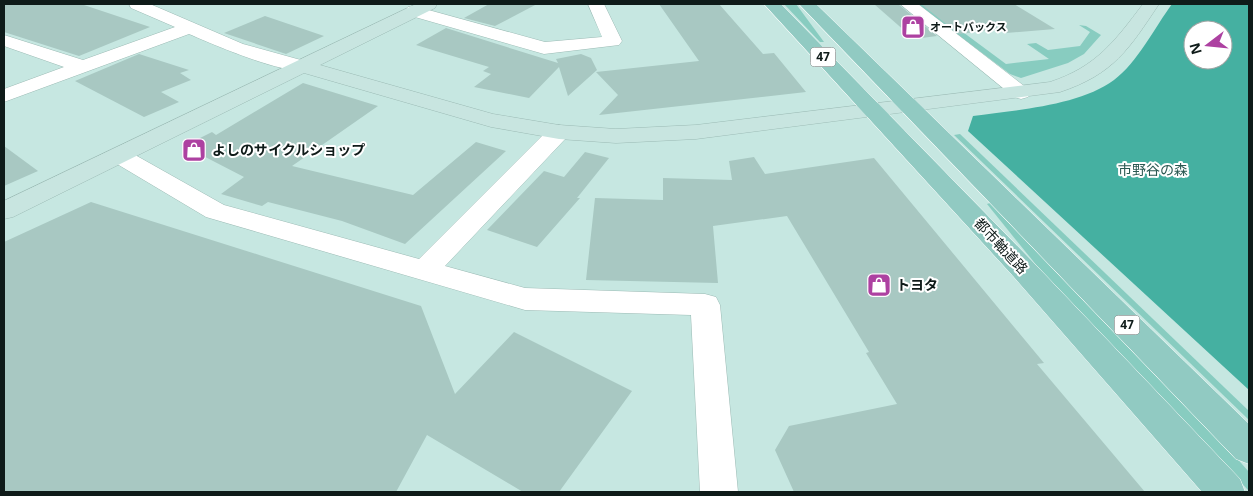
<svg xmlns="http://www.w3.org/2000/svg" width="1253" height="496" viewBox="0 0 1253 496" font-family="'Open Sans','Noto Sans JP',sans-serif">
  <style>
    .green { fill: #88ccc0 }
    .forest { fill: #45b0a1; fill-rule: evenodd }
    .building { fill: #a8c8c2 }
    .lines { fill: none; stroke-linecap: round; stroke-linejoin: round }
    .street-casing { stroke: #9cbbb5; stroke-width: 1 }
    .secondary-casing { stroke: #9cbbb5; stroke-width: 1 }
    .primary-casing { stroke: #fff; stroke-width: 1 }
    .street { fill: #fff; fill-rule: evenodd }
    .secondary { fill: #c8e5e0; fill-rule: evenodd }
    .primary { fill: #91cac2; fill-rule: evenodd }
    .labels { text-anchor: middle; stroke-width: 4; stroke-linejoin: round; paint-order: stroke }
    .far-poi-label { font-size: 11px; font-weight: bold; fill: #0f1b19; stroke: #fff; text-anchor: start }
    .shield { fill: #fff; stroke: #575f5e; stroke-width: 1 }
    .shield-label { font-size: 12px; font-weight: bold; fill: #0f1b19 }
    .poi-label { font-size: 14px; font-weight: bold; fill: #0f1b19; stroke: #fff; text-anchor: start }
    .park-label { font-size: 14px; fill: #2b5952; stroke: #fff }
    .street-label { font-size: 14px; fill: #0f1b19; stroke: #fff }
  </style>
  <rect width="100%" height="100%" fill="#c6e7e1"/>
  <g class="green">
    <path d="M 784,4 L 796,4 L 824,42 L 820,42 Z"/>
    <path d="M 917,4 L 925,4 L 1006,64 L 1049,59 L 1027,44 L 1036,43 L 1048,50 L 1080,46 L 1090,32 L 1079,25 L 1086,26 L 1101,35 L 1084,54 L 1068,63 L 1021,78 L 1010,74 Z"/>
    <path d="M 960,134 L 1249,411 L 1249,420 L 954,135 Z"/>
    <path d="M 990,203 L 1211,429 L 1249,472 L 1249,491 L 1050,282 L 987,204 Z"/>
  </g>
  <path class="forest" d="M 1172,4 L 1249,4 L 1249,390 L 968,131 L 973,116 C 1015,110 1079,106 1114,80 C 1137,63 1155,27 1172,4 ZM 1193,30 L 1223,30 L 1223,60 L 1193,60 Z"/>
  <g class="building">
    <path d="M 4,4 L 81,4 L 150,27 L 79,56 L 4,32 Z"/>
    <path d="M 489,4 L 537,4 L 495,26 L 464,18 Z"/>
    <path d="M 659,4 L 719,4 L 763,54 L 774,53 L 806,92 L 599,115 L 618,95 L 596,72 L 699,61 Z"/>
    <path d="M 874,4 L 898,4 L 937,36 L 914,39 Z"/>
    <path d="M 921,4 L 1014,4 L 1055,29 L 1006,33 L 1001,29 L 959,34 Z"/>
    <path d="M 265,16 L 324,36 L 286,54 L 224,33 Z"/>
    <path d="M 446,28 L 558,63 L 556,59 L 581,54 L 591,58 L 597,70 L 568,96 L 559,67 L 529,98 L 474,87 L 491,74 L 483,71 L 489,67 L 416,45 Z"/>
    <path d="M 139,54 L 189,70 L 180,73 L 191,80 L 161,92 L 179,102 L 144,117 L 75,81 Z"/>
    <path d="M 303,83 L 378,106 L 292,166 L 413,195 L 476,142 L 506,151 L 405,244 L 342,221 L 268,202 L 262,206 L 221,194 L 244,177 L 184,146 L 212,132 L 216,135 Z"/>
    <path d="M 4,146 L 38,171 L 4,186 Z"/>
    <path d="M 585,152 L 609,158 L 577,198 L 580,198 L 537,247 L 487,230 L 544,171 L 564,177 Z"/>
    <path d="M 754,157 L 765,174 L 874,158 L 1044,363 L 1037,364 L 1145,492 L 794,492 L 775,450 L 789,426 L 897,404 L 866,353 L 869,352 L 787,216 L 713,226 L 718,283 L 586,280 L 595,198 L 663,200 L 663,178 L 732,180 L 729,161 Z"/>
    <path d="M 91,202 L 421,306 L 455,394 L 514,332 L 632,391 L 559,492 L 523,492 L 427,435 L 396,492 L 4,492 L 4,242 Z"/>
  </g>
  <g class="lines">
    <g class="street-casing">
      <g id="street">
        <path d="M 129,4 L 150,4 L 243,44 L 308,62 L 311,66 L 308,70 C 286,76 212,44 189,34 L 4,102 L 4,89 L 64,67 L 4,46 L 4,35 L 83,60 L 175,27 L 131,8 Z"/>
        <path d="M 588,4 L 604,4 L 622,41 L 619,45 L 544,54 L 408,15 L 405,11 L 408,7 L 414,6 L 545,42 L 602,37 Z"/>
        <path d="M 900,4 L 918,4 L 1028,89 L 1031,93 L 1028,97 L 1021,99 L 1014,97 Z"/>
        <path d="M 559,125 L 567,127 L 570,132 L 567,137 L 445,266 L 525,288 L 705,294 L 716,297 L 720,305 L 738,492 L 700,492 L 691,315 L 525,310 L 206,217 L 112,161 L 108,156 L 112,151 L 120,149 L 128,151 L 224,205 L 419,259 L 551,127 Z"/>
      </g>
    </g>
    <g class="secondary-casing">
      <path id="secondary" d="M 416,4 L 437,4 L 435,8 L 320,65 L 493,114 L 559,125 L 616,129 L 696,125 L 1050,82 C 1096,67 1115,41 1143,4 L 1159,4 C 1129,49 1114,74 1060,92 L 696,139 L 616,143 L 559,139 L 491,127 L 304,73 L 13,217 L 4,219 L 4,201 Z"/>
    </g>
    <g class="primary-casing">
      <g id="primary">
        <path d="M 764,4 L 781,4 L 1033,262 L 1240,479 L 1245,492 L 1202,492 L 1013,276 Z"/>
        <path d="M 799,4 L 816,4 L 1249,424 L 1249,464 L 1236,459 Z"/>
      </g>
    </g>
    <use href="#street" class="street"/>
    <use href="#secondary" class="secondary"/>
    <use href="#primary" class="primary"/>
  </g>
  <defs>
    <g id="shop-square" transform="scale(1.25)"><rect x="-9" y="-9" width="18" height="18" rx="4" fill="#ad41a1" stroke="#fff"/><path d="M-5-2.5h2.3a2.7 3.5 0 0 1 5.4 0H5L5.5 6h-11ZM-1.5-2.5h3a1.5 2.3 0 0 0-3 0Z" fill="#fff"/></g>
  </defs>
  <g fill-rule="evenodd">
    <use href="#shop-square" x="913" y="27"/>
    <use href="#shop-square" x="194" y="150"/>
    <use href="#shop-square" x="879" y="285"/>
  </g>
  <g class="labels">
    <g class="far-poi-label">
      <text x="930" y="31">オートバックス</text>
    </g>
    <g class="shield">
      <rect x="810.5" y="47.5" width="25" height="19" rx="4"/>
      <rect x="1114.5" y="315.5" width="25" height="19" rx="4"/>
    </g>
    <g class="shield-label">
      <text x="823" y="61">47</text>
      <text x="1127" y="329">47</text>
    </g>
    <g class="poi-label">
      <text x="212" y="155">よしのサイクルショップ</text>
      <text x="896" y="290">トヨタ</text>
    </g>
    <g class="park-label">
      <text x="1153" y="175">市野谷の森</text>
    </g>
    <g class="street-label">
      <text transform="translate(1001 246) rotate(47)" y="5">都市軸道路</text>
    </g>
  </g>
  <rect width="1253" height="496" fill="none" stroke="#0f1b19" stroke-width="10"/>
  <g transform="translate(1208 45) rotate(254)"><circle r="24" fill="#ffffff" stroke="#9fa4a3"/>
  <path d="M0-4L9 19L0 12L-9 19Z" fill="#ad41a1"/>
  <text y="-8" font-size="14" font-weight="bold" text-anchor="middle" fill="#0f1b19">N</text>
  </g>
</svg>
